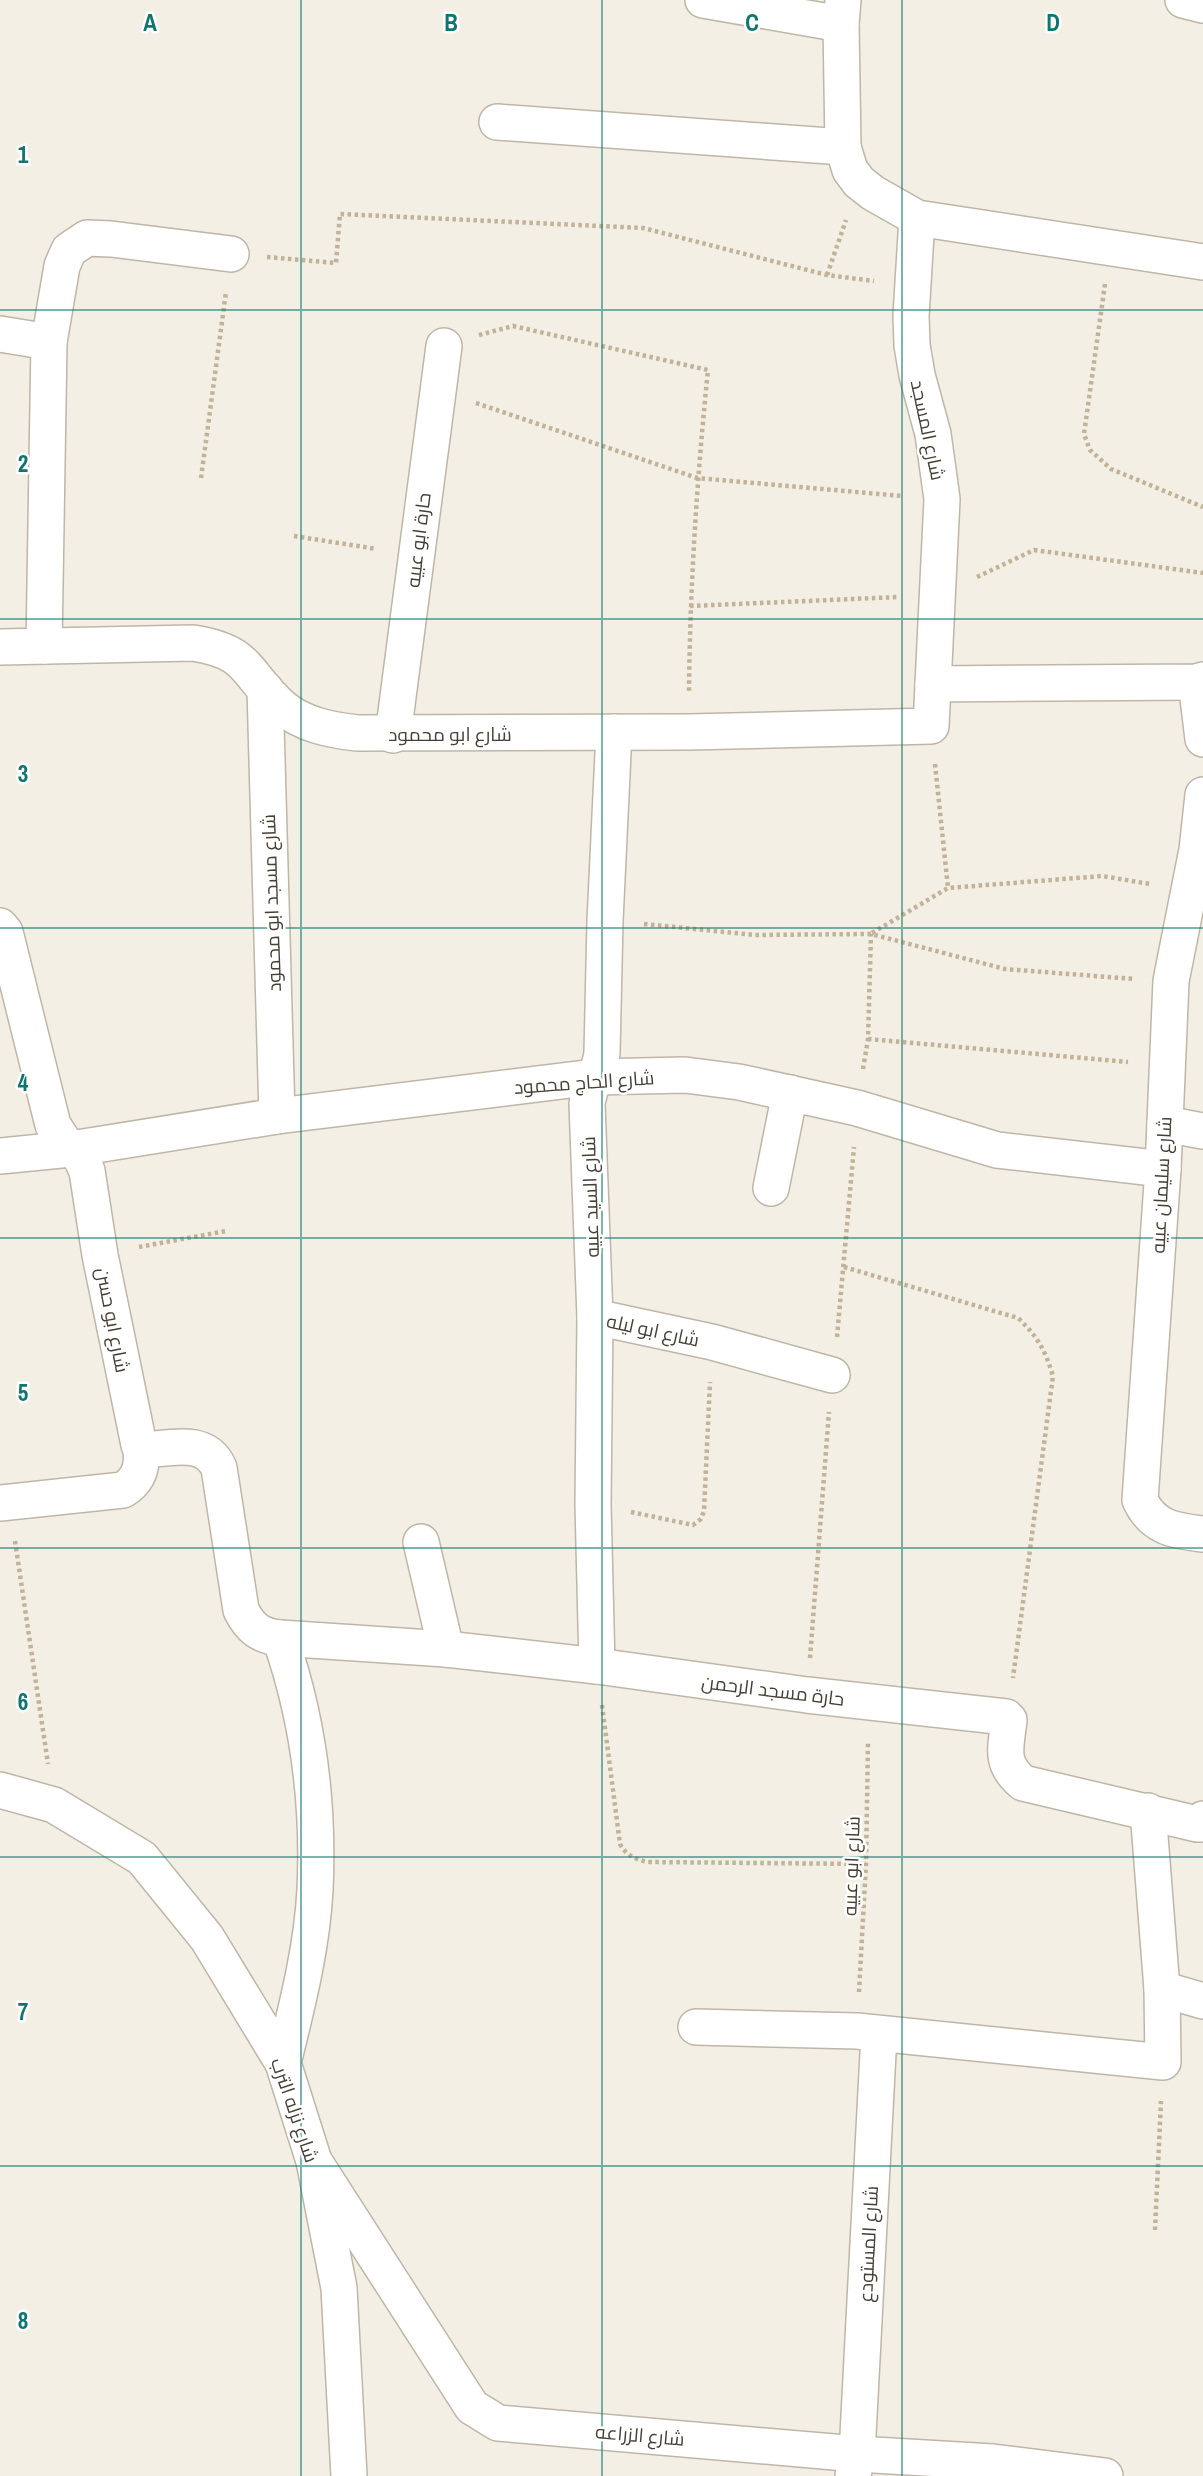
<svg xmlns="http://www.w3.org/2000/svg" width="1203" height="2476" viewBox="0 0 1203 2476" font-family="'Archivo Narrow',Cairo,sans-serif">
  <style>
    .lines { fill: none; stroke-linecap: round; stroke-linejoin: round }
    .minor-casing { stroke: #bfb6a7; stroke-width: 38 }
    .path { stroke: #c1b298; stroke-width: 4.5; stroke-dasharray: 3.5 3.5; stroke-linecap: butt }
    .minor { stroke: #fff; stroke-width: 35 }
    .grid { fill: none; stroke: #0f766e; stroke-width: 2; stroke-opacity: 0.55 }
    .labels { text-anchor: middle; stroke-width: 5; stroke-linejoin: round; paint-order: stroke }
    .street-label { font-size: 19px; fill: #453f34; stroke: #fff }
    .grid-label { font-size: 23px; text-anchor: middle; font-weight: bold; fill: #0f766e; stroke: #fff; stroke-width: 5; stroke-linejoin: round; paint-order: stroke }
  </style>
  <rect width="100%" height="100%" fill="#f3efe5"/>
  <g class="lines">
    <g class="minor-casing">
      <g id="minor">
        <path d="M 703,0 L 841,24"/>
        <path d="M 843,0 L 841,24 L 843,147 L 850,170 L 859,182 L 873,193 L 917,218 L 1203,262"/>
        <path d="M 1183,0 L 1203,5"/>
        <path d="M 497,122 L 843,147"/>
        <path d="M 0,334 L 49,342"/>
        <path d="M 44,646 L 49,342 L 62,266 L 69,250 L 87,238 L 111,239 L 231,254"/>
        <path d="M 0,647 L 193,643 C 251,652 244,673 282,707 C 303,725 331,730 357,733 L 689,732 L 931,726 L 942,499 L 933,434 L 917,375 L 912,345 L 911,316 L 917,218"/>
        <path d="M 1196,682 L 1203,739"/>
        <path d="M 933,684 L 1196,682 L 1203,680"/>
        <path d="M 265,689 L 277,1116"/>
        <path d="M 393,735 L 444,346"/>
        <path d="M 1203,795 L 1197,850 L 1171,981 L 1163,1169 L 1140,1500 C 1153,1528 1175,1531 1203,1534"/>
        <path d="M 0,926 L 5,932 L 53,1125 L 64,1142 L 79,1154 L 87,1171 L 100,1255 L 139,1445 L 145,1450 C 172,1448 206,1438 219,1468 L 241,1610 C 250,1628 260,1636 280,1638 L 446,1649 L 597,1666 L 807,1695 L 1006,1717 L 1009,1720 C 1006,1748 999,1763 1023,1783 L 1197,1824 L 1201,1824 L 1203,1819"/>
        <path d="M 1165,1124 L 1203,1131"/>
        <path d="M 0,1156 L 71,1149 L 277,1116 L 594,1077 L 685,1075 L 739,1082 L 857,1108 L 997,1150 L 1163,1169"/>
        <path d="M 771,1188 L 790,1093"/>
        <path d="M 595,1317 L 712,1342 L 832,1375"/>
        <path d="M 0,1503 L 123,1490 C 139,1480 143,1467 141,1449"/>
        <path d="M 421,1542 L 446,1649"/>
        <path d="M 280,1638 C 308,1718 319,1805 315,1890 C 312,1948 297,2006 283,2063"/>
        <path d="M 597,1666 L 593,1504 L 595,1317 L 587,1104 C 589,1086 600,1071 602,1053 L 605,921 L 614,732"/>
        <path d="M 0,1790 L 54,1805 L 142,1858 L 207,1938 L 283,2063 L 314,2161 L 339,2288 L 349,2476"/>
        <path d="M 1162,1989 L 1203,2001"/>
        <path d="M 696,2027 L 857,2031 L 1163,2062 L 1162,1989 L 1148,1811"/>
        <path d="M 314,2161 L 472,2407 L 498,2423 L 857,2454 L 993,2462 L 1105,2476"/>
        <path d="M 853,2476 L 857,2454 L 879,2034"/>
      </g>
    </g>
    <g class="path">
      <path d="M 267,257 L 336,263 L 340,214 L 643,228 L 827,275 L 874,281"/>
      <path d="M 827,275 L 846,220"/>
      <path d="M 1105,284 L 1084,434 L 1090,450 L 1111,469 L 1203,507"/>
      <path d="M 479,335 L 513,326 L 708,370 C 697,478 690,584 689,692"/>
      <path d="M 476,403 L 697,478 L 902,496"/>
      <path d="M 201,478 L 226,292"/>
      <path d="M 294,536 L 377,549"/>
      <path d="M 977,577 L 1034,550 L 1203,573"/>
      <path d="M 690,606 L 899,597"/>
      <path d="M 935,764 L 948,888"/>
      <path d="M 644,924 L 755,935 L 871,934 L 1005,969 L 1134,979"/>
      <path d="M 872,933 L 948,888 L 1102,876 L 1150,884"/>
      <path d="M 868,1039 L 1128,1062"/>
      <path d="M 863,1069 L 868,1039 L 871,934"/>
      <path d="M 139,1247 L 226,1231"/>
      <path d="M 844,1267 L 1018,1318 C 1038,1337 1045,1350 1053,1376 L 1013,1678"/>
      <path d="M 837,1337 L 854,1147"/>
      <path d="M 631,1512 L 693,1525 L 701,1519 L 704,1511 L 710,1382"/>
      <path d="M 15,1541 L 48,1764"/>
      <path d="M 810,1658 L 829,1412"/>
      <path d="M 602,1705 L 620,1844 C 626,1855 635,1859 647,1862 L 866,1864"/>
      <path d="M 859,1992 L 866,1864 L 868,1742"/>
      <path d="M 1155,2230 L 1161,2101"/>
    </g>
    <use href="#minor" class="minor"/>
  </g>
  <path class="grid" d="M 301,0 L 301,2476M 602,0 L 602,2476M 902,0 L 902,2476M 0,310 L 1203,310M 0,619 L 1203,619M 0,928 L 1203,928M 0,1238 L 1203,1238M 0,1548 L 1203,1548M 0,1857 L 1203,1857M 0,2166 L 1203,2166"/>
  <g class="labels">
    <g class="street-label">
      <text transform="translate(928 430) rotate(78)" y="7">شارع المسجد</text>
      <text transform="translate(418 540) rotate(-83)" y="7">حارة ابو عبيه</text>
      <text x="450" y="741">شارع ابو محمود</text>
      <text transform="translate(271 903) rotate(-92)" y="7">شارع مسجد ابو محمود</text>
      <text transform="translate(584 1082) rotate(-4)" y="7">شارع الحاج محمود</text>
      <text transform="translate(1161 1185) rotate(-87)" y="7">شارع سليمان عبيه</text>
      <text transform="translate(590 1197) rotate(-92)" y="7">شارع السيد عبيه</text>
      <text transform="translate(113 1320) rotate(79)" y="7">شارع ابو حسن</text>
      <text transform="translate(653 1330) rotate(12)" y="7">شارع ابو ليله</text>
      <text transform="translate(773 1690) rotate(7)" y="7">حارة مسجد الرحمن</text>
      <text transform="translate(851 1866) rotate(-88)" y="7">شارع ابو عبيه</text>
      <text transform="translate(295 2110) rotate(71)" y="7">شارع نزله الترب</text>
      <text transform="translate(868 2244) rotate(-87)" y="7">شارع المستودع</text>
      <text transform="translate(640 2435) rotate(5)" y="7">شارع الزراعه</text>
    </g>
  </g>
  <g class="grid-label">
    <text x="150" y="31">A</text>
    <text x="451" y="31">B</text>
    <text x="752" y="31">C</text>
    <text x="1053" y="31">D</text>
    <text x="23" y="163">1</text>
    <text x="23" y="472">2</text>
    <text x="23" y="782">3</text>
    <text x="23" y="1091">4</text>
    <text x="23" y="1401">5</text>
    <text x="23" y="1710">6</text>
    <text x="23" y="2020">7</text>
    <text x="23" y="2329">8</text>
  </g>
</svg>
